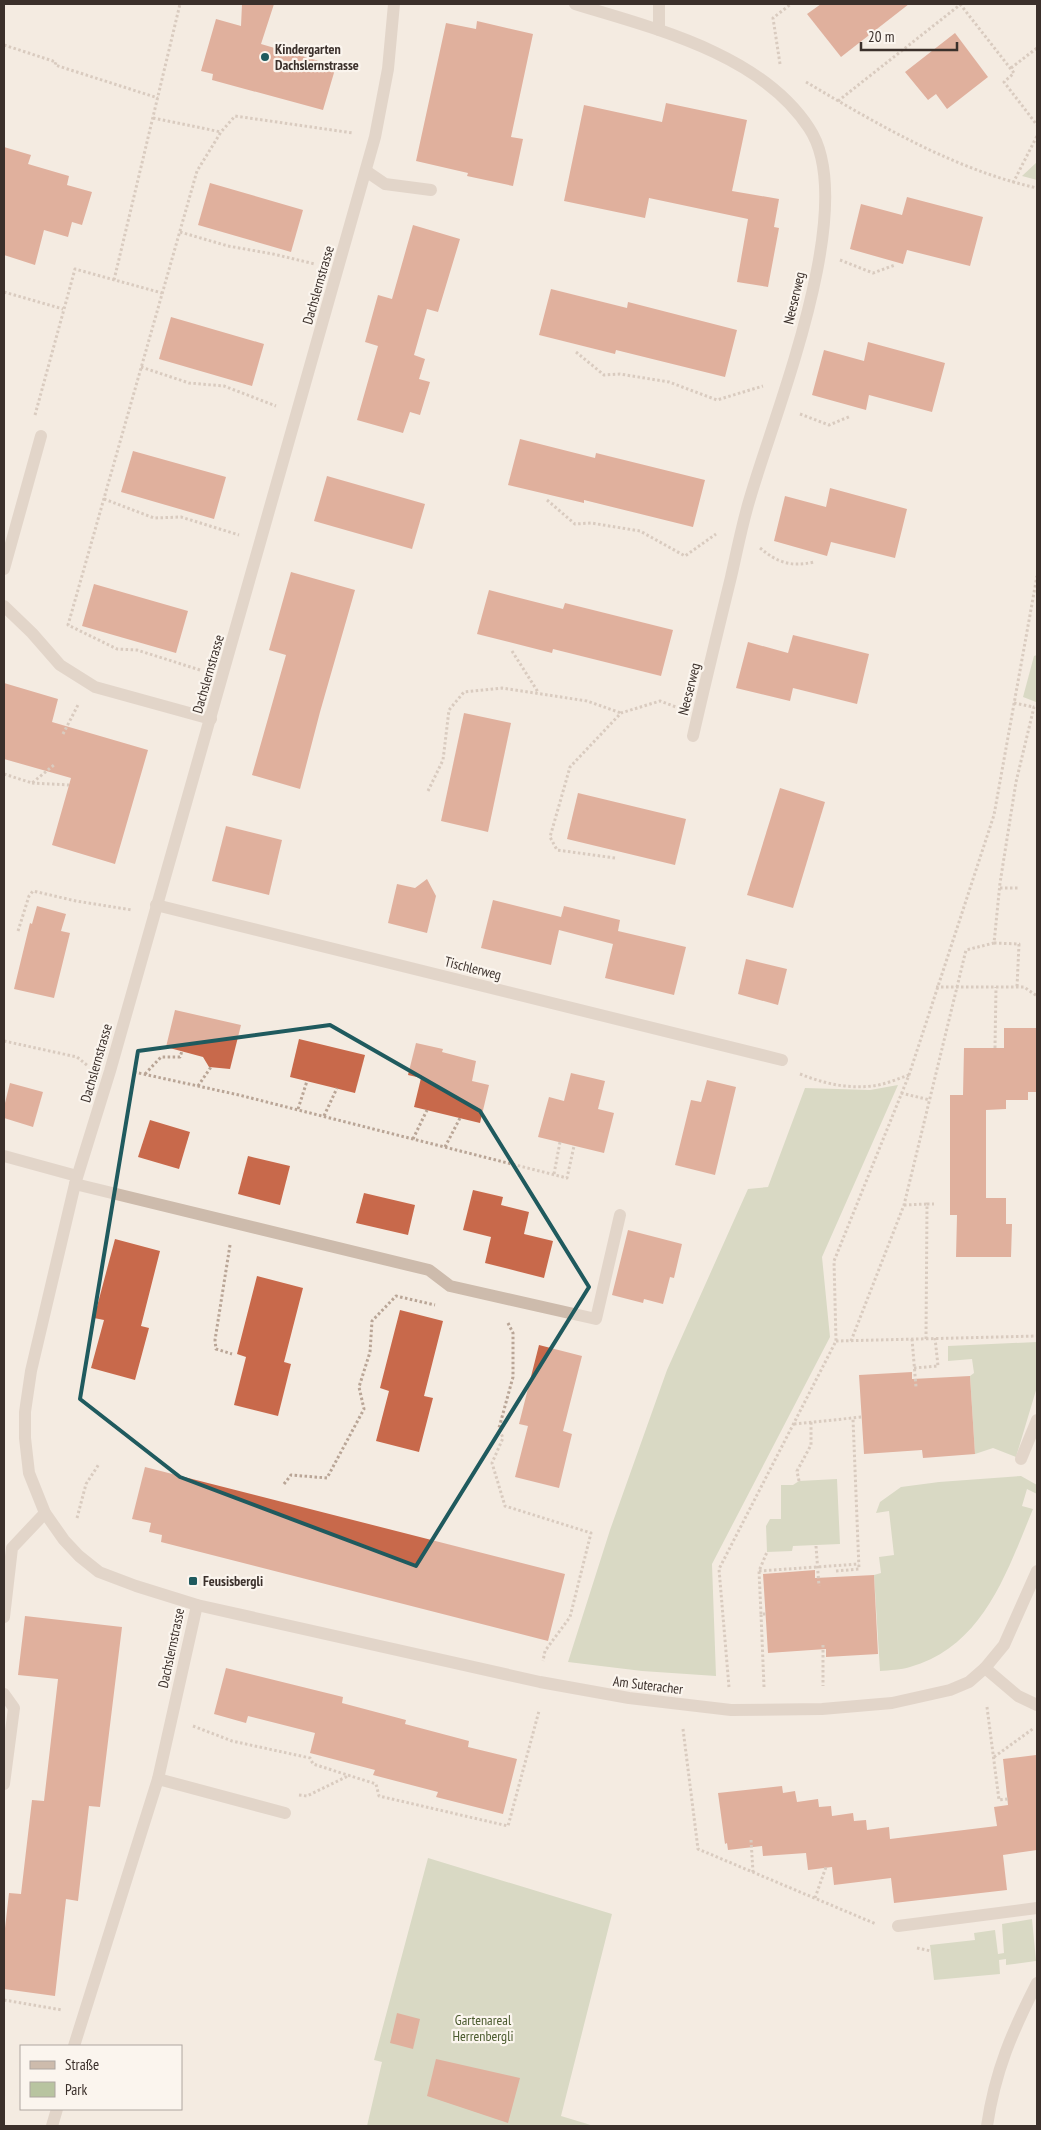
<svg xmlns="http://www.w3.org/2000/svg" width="1041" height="2130" viewBox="0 0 1041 2130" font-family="'PT Sans Narrow',sans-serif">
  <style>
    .green { fill: #b8c4a0 }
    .building { fill: #c8694b }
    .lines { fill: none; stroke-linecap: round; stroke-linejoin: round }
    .path { stroke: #b9a596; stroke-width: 3; stroke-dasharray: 2.5 2.5; stroke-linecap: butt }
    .minor { stroke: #cdbbac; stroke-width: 12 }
    .marked { fill: none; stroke: #1f5a5e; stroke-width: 4; stroke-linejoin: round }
    .poi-dot { fill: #1f5a5e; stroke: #fbf5ee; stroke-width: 2 }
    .labels { text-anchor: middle; stroke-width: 4.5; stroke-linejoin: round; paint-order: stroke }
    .poi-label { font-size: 14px; font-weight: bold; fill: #3b302b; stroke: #fbf5ee; text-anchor: start }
    .street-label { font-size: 14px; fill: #3b302b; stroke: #fbf5ee }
    .park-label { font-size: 14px; fill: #4a5a2e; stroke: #fbf5ee }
  </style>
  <rect width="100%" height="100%" fill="#f4ebe1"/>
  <g class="green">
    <path d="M 1037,162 L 1037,180 L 1022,176 Z"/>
    <path d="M 1037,655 L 1037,701 L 1036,702 L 1023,697 L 1034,656 Z"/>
    <path d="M 898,1085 L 822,1257 L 830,1337 L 712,1564 L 716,1676 L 642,1671 L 568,1662 L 610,1530 L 667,1370 L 748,1189 L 768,1187 L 805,1088 L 870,1090 Z"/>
    <path d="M 1037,1342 L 1037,1387 L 1016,1457 L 993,1448 L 975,1454 L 970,1376 L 974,1373 L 972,1359 L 948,1361 L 948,1346 Z"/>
    <path d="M 1021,1476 L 1037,1485 L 1037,1494 L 1027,1489 L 1022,1506 L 1033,1509 C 1007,1572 983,1647 910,1667 C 901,1670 890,1670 880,1671 L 874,1575 L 881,1573 L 879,1557 L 894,1555 L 889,1511 L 876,1513 L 880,1502 L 901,1487 L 939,1482 Z"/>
    <path d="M 837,1479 L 840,1544 L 793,1546 L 792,1551 L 767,1552 L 766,1526 L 770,1519 L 781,1519 L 781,1485 L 793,1485 L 799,1481 Z"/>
    <path d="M 428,1858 L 612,1914 L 561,2116 L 594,2126 L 367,2126 L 382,2062 L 374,2060 Z"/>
    <path d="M 1032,1919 L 1036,1961 L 1006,1965 L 1006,1959 L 999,1960 L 1000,1974 L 934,1980 L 930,1945 L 975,1940 L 974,1933 L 995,1930 L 998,1954 L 1004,1953 L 1002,1924 Z"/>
  </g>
  <g class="building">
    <path d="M 242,4 L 274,4 L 261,44 L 336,66 L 323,110 L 212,80 L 213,74 L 201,71 L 216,19 L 241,26 Z"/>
    <path d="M 821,4 L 909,4 L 841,57 L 807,14 Z"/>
    <path d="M 477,21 L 533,34 L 511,137 L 523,139 L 513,186 L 467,176 L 468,173 L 416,161 L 446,23 L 476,29 Z"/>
    <path d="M 955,33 L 988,77 L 947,109 L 936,94 L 928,100 L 905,72 Z"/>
    <path d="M 666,103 L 747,120 L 732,191 L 779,199 L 774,227 L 779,228 L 768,287 L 737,282 L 748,219 L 649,198 L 645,218 L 564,201 L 584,105 L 662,122 Z"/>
    <path d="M 4,147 L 31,155 L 28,164 L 69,176 L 67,185 L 92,192 L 82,225 L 72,222 L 68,237 L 44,230 L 35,265 L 4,255 Z"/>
    <path d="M 210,183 L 303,210 L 291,252 L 198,225 Z"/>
    <path d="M 907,197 L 983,217 L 970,266 L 907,250 L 903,264 L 850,249 L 861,204 L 902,215 Z"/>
    <path d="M 413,225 L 460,239 L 438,312 L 427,309 L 414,355 L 425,359 L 419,379 L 430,382 L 420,415 L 410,412 L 403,433 L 357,420 L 378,346 L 365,342 L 378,295 L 392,299 Z"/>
    <path d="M 551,289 L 627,308 L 628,302 L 737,330 L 725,377 L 616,350 L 615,354 L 539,335 Z"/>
    <path d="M 171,317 L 264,344 L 252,386 L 159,359 Z"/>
    <path d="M 868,342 L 945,363 L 932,412 L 869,395 L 866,410 L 812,395 L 824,350 L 864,361 Z"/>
    <path d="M 520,439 L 595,458 L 596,453 L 705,480 L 693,527 L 584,500 L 584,503 L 508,485 Z"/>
    <path d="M 133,451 L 226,477 L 214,519 L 121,492 Z"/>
    <path d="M 327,476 L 425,504 L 412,549 L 314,521 Z"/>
    <path d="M 830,488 L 907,509 L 895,558 L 831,542 L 827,556 L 774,541 L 785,496 L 826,507 Z"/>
    <path d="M 291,572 L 355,590 L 320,712 L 300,789 L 252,775 L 286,655 L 269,650 Z"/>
    <path d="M 94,584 L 188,611 L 176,653 L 82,626 Z"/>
    <path d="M 489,590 L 563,609 L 565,603 L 673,630 L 661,676 L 553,649 L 552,653 L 477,634 Z"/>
    <path d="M 793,635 L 869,654 L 857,704 L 793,688 L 790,701 L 736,688 L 748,642 L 788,653 Z"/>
    <path d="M 4,683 L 58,699 L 52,722 L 148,750 L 115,864 L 52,845 L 71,778 L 4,759 Z"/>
    <path d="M 464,713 L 511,723 L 488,832 L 441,821 Z"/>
    <path d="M 780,788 L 825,802 L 793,908 L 747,895 Z"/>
    <path d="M 578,793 L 686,819 L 675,865 L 567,839 Z"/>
    <path d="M 226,826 L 282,840 L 269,895 L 212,881 Z"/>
    <path d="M 427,879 L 436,896 L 427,933 L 388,923 L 397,884 L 415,888 Z"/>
    <path d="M 493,900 L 561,917 L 564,906 L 620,920 L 618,931 L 686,947 L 674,995 L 605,978 L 613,944 L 559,930 L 551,965 L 481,948 Z"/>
    <path d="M 37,906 L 66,914 L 61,931 L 70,933 L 54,998 L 14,989 L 30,923 L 32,924 Z"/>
    <path d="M 746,959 L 787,969 L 778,1005 L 738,994 Z"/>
    <path d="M 175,1010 L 241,1025 L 230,1069 L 209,1067 L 203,1057 L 166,1047 Z"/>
    <path d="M 1004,1028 L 1037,1028 L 1037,1092 L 1028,1092 L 1028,1100 L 1006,1100 L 1006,1109 L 986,1110 L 986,1198 L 1006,1198 L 1006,1224 L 1012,1224 L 1011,1257 L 956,1257 L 957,1215 L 950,1215 L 950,1095 L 963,1095 L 964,1048 L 1004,1048 Z"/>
    <path d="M 299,1039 L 365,1055 L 355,1093 L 290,1077 Z"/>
    <path d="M 416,1043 L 443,1049 L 442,1052 L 476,1061 L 472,1081 L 489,1085 L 480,1123 L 414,1107 L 421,1078 L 408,1075 Z"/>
    <path d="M 571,1073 L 605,1081 L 598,1109 L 614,1113 L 604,1153 L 538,1137 L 549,1097 L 564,1101 Z"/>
    <path d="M 707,1080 L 736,1087 L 715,1175 L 675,1165 L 691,1100 L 701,1102 Z"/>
    <path d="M 10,1083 L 43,1092 L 33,1127 L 4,1118 L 4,1107 Z"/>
    <path d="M 150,1120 L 190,1132 L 179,1169 L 138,1157 Z"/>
    <path d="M 248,1156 L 290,1166 L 280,1205 L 238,1194 Z"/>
    <path d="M 473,1190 L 503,1197 L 501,1205 L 529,1212 L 524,1234 L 553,1241 L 544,1278 L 485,1263 L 491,1237 L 463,1230 Z"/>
    <path d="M 364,1193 L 415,1205 L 408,1235 L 356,1223 Z"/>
    <path d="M 628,1230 L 682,1244 L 674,1278 L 670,1277 L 663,1304 L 644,1299 L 643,1303 L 612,1295 Z"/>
    <path d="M 115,1239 L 160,1251 L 141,1326 L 149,1328 L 135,1380 L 91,1368 L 104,1320 L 94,1318 Z"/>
    <path d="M 257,1276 L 303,1288 L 284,1362 L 291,1364 L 278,1416 L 234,1405 L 246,1357 L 237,1354 Z"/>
    <path d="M 400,1310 L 443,1321 L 424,1396 L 433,1398 L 419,1452 L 376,1441 L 389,1391 L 380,1388 Z"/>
    <path d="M 539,1345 L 582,1356 L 563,1431 L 572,1434 L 559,1488 L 515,1477 L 528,1426 L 519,1424 Z"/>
    <path d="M 912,1372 L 912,1379 L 970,1376 L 975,1454 L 923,1458 L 922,1450 L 864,1454 L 859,1375 Z"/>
    <path d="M 145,1467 L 565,1574 L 548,1641 L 161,1542 L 162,1535 L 149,1532 L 151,1523 L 132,1519 Z"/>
    <path d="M 815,1570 L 815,1578 L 874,1575 L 878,1654 L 826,1657 L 826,1649 L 768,1653 L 763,1574 Z"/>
    <path d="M 25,1616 L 122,1627 L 100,1807 L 89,1806 L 78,1901 L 66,1899 L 55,1996 L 4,1989 L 4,1937 L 9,1893 L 21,1894 L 32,1800 L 44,1801 L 58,1679 L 18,1675 Z"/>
    <path d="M 226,1668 L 343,1697 L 342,1703 L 406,1720 L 405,1724 L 469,1741 L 468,1747 L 517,1759 L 503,1814 L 436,1797 L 438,1792 L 373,1775 L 375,1770 L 310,1753 L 315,1733 L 248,1716 L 246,1723 L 214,1714 Z"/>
    <path d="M 1036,1755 L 1037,1850 L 1003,1855 L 1007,1890 L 894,1903 L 891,1878 L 834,1885 L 832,1867 L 808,1870 L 806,1853 L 763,1856 L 762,1846 L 728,1850 L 727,1843 L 725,1844 L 718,1793 L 782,1786 L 783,1793 L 795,1791 L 797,1802 L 818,1799 L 819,1807 L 831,1806 L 832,1816 L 853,1813 L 854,1821 L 866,1820 L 867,1830 L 889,1827 L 890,1839 L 997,1826 L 994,1807 L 1008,1805 L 1003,1759 Z"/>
    <path d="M 397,2013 L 420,2019 L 413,2049 L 390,2043 Z"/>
    <path d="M 436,2059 L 520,2078 L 508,2123 L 427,2096 Z"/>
  </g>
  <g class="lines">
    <g class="path">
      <path d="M 960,4 L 1014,73 L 1004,82 L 1037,125"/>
      <path d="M 4,45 L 56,62 L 55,65 L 158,98"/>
      <path d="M 780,64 L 773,18 L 791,4"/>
      <path d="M 1011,68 L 1037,48"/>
      <path d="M 806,82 C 879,125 953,169 1037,188"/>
      <path d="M 838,101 L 961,4"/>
      <path d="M 153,118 L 221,132"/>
      <path d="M 1013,183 L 1037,136"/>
      <path d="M 180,232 L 228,246 L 273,254 L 315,264"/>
      <path d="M 840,260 L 873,273 L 895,265"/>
      <path d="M 114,280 L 180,4"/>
      <path d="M 4,292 L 63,309"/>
      <path d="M 576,352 L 604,375 L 620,374 L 669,382 L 717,400 L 763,386"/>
      <path d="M 141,367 L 189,383 L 224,386 L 276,406"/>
      <path d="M 800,414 L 829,425 L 851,416"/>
      <path d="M 35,415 L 75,269 L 162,293"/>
      <path d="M 104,499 L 154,518 L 181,517 L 239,535"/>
      <path d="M 547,500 L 575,524 L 591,523 L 640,531 L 685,556 L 716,534"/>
      <path d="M 760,548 C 778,563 791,567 814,562"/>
      <path d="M 512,651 L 538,692"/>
      <path d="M 200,670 L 137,650 L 117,649 L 68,625 L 197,171 L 221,132 L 235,116 L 353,133"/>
      <path d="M 1014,703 L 1034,707"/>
      <path d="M 63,734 L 79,703"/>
      <path d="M 4,774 L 32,783 L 54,765"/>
      <path d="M 32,783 L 69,785"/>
      <path d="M 428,791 L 443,760 L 449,710 L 464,692 L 502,688 L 587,701 L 621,713"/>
      <path d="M 615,858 L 557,850 L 550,837 L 570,767 L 621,713 L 660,701 L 676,707"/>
      <path d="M 1000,888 L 1018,888"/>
      <path d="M 18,931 L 29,896 L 33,891 L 76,901 L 132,910"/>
      <path d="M 994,943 L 1019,944 L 1017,987"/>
      <path d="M 936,987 L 1024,987 L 1037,996"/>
      <path d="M 4,1041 L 77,1057 L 88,1066"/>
      <path d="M 995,1048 L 996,987"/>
      <path d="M 134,1072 L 239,1095 L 567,1178 L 574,1146"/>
      <path d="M 145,1074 L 161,1057 L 180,1057 L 182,1051"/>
      <path d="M 800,1074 C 823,1083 846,1089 872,1086 C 884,1085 897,1079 909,1075"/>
      <path d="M 198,1086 L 211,1067"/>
      <path d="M 901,1093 L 930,1100"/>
      <path d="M 298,1109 L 307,1081"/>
      <path d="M 324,1116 L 337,1088"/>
      <path d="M 413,1139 L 427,1110"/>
      <path d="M 445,1147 L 460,1118"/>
      <path d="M 554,1174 L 560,1142"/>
      <path d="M 904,1205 L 927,1204"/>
      <path d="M 230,1245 L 215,1340 L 216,1349 L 232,1354"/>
      <path d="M 508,1323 L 513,1333 L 513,1377 L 499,1428 L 503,1438 L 492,1463 L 505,1506 L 591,1533 L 570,1617 L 545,1651 L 543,1661"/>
      <path d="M 912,1339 L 916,1387"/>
      <path d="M 926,1339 L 927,1204 L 934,1204"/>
      <path d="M 836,1341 L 1037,1336"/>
      <path d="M 851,1341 L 904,1205 L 966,950 L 994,943 L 1000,883 L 1016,782 L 1034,707 L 1037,706"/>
      <path d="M 914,1368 L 938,1366 L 935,1338"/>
      <path d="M 794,1424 L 862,1417"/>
      <path d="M 799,1481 L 797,1471 L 811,1445 L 811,1422"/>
      <path d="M 284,1484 L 291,1475 L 327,1478 L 364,1409 L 359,1387 L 370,1352 L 372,1321 L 396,1296 L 435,1305"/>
      <path d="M 77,1518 L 86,1484 L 99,1464"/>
      <path d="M 816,1546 L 819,1586"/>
      <path d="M 759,1571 L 859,1564"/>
      <path d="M 836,1571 L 859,1569 L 853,1419"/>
      <path d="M 761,1614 L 759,1571 L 767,1552"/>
      <path d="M 823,1645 L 823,1686"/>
      <path d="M 729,1687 L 719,1569 L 836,1341 L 834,1261 L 909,1075 L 994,815 L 1037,576"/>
      <path d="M 764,1687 L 761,1614 L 766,1614"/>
      <path d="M 987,1707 L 999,1800 L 1008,1799"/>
      <path d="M 193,1726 L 232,1741 L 310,1758 L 313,1764 L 376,1784 L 379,1796 L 508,1826 L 539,1711"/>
      <path d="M 683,1729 L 698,1849 L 876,1924"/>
      <path d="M 994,1757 L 1034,1728"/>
      <path d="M 299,1795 L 307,1796 L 350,1775"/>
      <path d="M 751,1840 L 753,1872"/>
      <path d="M 815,1898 L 826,1867"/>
      <path d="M 917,1948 L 931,1951"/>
      <path d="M 4,2000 L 62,2010"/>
    </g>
    <g class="minor">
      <path d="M 394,4 L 388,69 L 375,137 L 110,1071 L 75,1184 L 31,1371 L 25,1412 L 25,1438 L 29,1473 L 45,1513 L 64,1540 L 79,1556 L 99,1572 L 136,1586 L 197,1605 L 540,1682 L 629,1698 L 731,1710 L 822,1709 L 892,1703 L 950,1690 L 969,1682 L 985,1668 L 1004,1645 L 1037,1571"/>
      <path d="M 575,4 C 654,28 761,54 809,128 C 861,205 774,414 750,498 C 742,524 737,551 731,577 C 718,630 705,683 693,736"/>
      <path d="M 659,30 L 659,4"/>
      <path d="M 366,171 L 385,184 L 431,190"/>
      <path d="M 4,569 L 41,436"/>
      <path d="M 4,606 L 32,633 L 60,665 L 95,687 L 211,719"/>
      <path d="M 156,905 L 782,1060"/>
      <path d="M 4,1156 L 77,1176"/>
      <path d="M 75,1184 L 429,1270 L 450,1286 L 596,1319 L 620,1215"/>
      <path d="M 1021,1459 L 1037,1420"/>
      <path d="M 4,1617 L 12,1548 L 45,1513"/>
      <path d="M 985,1668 L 1018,1696 L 1037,1705"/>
      <path d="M 4,1694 L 14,1708 L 4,1784"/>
      <path d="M 158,1779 L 285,1813"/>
      <path d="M 898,1926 L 1037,1908"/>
      <path d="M 74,2046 L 158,1779 L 197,1605"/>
      <path d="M 52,2126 L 57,2109"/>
      <path d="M 987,2126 C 995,2071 1012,2032 1037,1983"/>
    </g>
  </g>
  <path d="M0 0H1041V2130H0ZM 330,1025 L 480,1111 L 589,1287 L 416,1566 L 180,1477 L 80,1399 L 138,1051 Z" fill="#f4ebe1" fill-opacity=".55" fill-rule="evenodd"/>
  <path class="marked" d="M 330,1025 L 480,1111 L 589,1287 L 416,1566 L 180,1477 L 80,1399 L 138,1051 Z"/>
  <g class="poi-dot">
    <circle cx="265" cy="57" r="5"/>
    <rect x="188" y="1576" width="10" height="10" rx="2.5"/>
  </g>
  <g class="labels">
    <g class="poi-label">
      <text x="275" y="54">Kindergarten<tspan x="275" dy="16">Dachslernstrasse</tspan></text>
      <text x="203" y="1586">Feusisbergli</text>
    </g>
    <g class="street-label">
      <text transform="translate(318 285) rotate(-74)" y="5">Dachslernstrasse</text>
      <text transform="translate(794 298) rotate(-77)" y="5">Neeserweg</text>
      <text transform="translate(208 674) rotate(-74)" y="5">Dachslernstrasse</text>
      <text transform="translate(689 689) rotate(-76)" y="5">Neeserweg</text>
      <text transform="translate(473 968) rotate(14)" y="5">Tischlerweg</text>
      <text transform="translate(96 1063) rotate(-74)" y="5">Dachslernstrasse</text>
      <text transform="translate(171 1648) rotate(-78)" y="5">Dachslernstrasse</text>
      <text transform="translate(648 1685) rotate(7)" y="5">Am Suteracher</text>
    </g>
    <g class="park-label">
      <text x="483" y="2025">Gartenareal<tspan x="483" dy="16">Herrenbergli</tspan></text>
    </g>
  </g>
  <rect width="1041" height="2130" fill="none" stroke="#3b302b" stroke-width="10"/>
  <rect x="20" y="2045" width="162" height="65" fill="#fbf5ee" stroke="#aea6a0"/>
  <rect x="30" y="2061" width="25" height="8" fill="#cdbbac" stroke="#aea6a0"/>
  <text x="65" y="2070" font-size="15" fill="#3b302b">Straße</text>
  <rect x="30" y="2082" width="25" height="15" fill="#b8c4a0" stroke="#aea6a0"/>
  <text x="65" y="2095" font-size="15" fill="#3b302b">Park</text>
  <path d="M861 42v8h96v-8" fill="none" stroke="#3b302b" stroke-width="2.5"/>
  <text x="868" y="42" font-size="15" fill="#3b302b" stroke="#fbf5ee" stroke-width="4" paint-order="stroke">20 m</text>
</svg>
